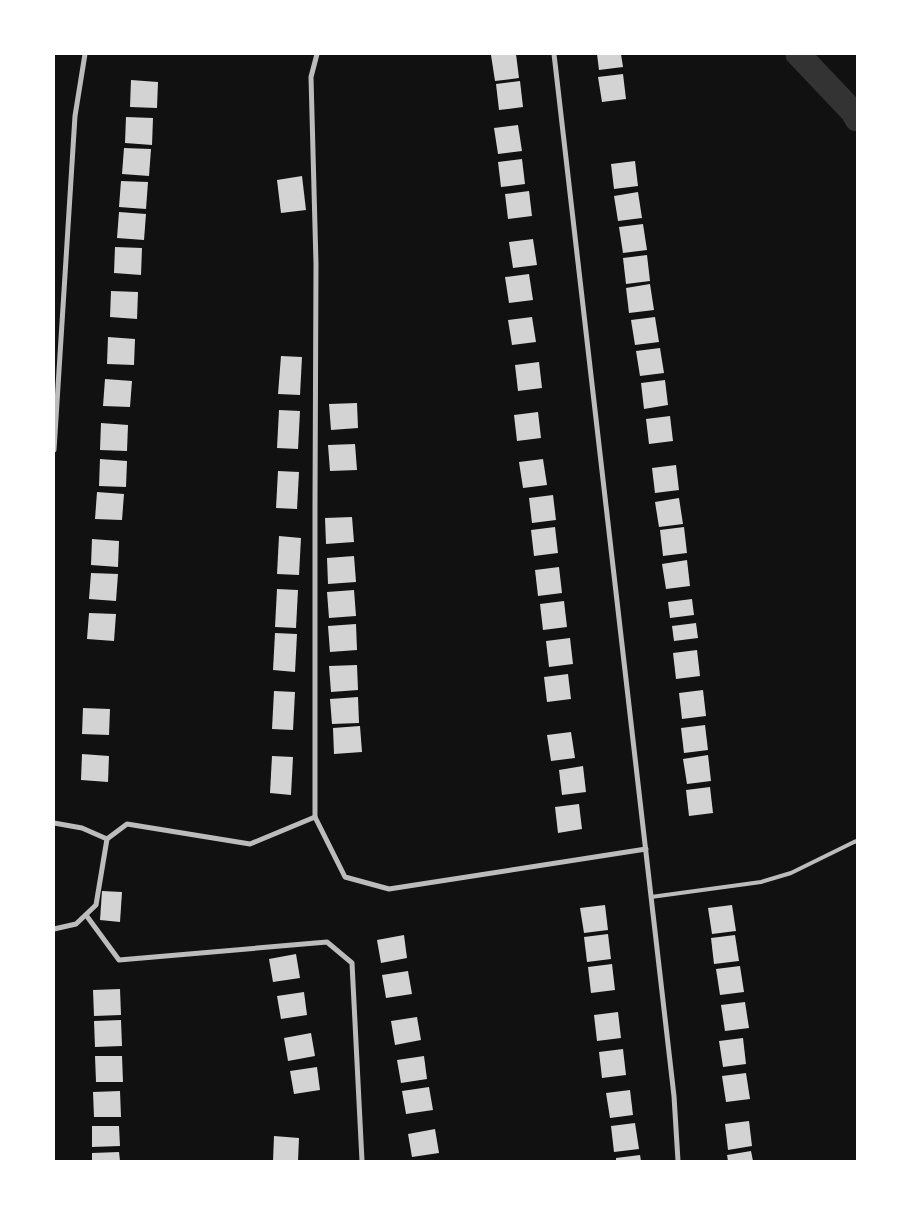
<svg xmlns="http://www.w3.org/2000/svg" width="911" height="1215" viewBox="0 0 911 1215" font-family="'Libre Baskerville',serif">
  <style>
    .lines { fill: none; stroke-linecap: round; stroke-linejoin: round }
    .river { stroke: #333; stroke-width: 25 }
    .building { fill: #d3d3d3 }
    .service { stroke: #bcbcbc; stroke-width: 4 }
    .minor { stroke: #bcbcbc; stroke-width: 5 }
  </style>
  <rect width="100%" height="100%" fill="#111"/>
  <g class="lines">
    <path class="river" d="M 798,54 L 853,112 L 857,119"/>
  </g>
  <g class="building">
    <path d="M 504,54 L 516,54 L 519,78 L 495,81 L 491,55 Z"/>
    <path d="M 597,54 L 621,54 L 623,67 L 599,70 Z"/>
    <path d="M 623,74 L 626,99 L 602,102 L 598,77 Z"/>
    <path d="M 131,80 L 158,82 L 157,108 L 130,107 Z"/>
    <path d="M 520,81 L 523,107 L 499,110 L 496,84 Z"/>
    <path d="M 126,117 L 153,118 L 152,145 L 125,143 Z"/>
    <path d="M 518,125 L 522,151 L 498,154 L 494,128 Z"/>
    <path d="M 124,148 L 151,149 L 149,176 L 122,174 Z"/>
    <path d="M 522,159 L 525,184 L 501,187 L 498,162 Z"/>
    <path d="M 635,161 L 638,186 L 614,189 L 611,164 Z"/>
    <path d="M 302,176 L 306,210 L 281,213 L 277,180 Z"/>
    <path d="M 121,181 L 148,182 L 146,209 L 119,207 Z"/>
    <path d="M 529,191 L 532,216 L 508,219 L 505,194 Z"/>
    <path d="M 638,192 L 642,218 L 618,221 L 614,196 Z"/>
    <path d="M 119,212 L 146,214 L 144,240 L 117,238 Z"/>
    <path d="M 643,224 L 647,250 L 623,253 L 619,227 Z"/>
    <path d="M 533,239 L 537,265 L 513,268 L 509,242 Z"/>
    <path d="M 115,247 L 142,248 L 141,275 L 114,273 Z"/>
    <path d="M 647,255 L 650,281 L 626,284 L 623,258 Z"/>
    <path d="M 529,274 L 533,300 L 509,303 L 505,277 Z"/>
    <path d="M 650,284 L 654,310 L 629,313 L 626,288 Z"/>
    <path d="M 111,291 L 138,292 L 137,319 L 110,317 Z"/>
    <path d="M 532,317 L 536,342 L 512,345 L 508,320 Z"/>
    <path d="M 655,317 L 659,342 L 635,345 L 631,320 Z"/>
    <path d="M 108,337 L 135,339 L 134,365 L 107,364 Z"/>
    <path d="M 660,348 L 664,373 L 640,376 L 636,351 Z"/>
    <path d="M 281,356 L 302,357 L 300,395 L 278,394 Z"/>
    <path d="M 539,362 L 542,388 L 518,391 L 515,365 Z"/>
    <path d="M 105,379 L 132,381 L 130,407 L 103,406 Z"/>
    <path d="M 665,380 L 668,405 L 644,409 L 641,383 Z"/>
    <path d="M 357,403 L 358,428 L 331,430 L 329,404 Z"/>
    <path d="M 279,410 L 300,411 L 298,449 L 277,448 Z"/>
    <path d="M 538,412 L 541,438 L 517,441 L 514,415 Z"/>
    <path d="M 670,416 L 673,441 L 649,444 L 646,419 Z"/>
    <path d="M 101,423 L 128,425 L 127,451 L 100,450 Z"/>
    <path d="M 355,444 L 357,470 L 330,471 L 328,445 Z"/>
    <path d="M 100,459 L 127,461 L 126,487 L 99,486 Z"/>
    <path d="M 543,459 L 547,485 L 523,488 L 519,462 Z"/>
    <path d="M 676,465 L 679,490 L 655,493 L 652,468 Z"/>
    <path d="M 278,471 L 299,472 L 297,509 L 276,508 Z"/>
    <path d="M 97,492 L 124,494 L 122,520 L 95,519 Z"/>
    <path d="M 553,495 L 556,520 L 532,523 L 529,498 Z"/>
    <path d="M 679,498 L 683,524 L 659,527 L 655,502 Z"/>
    <path d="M 352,517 L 354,542 L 326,544 L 325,518 Z"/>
    <path d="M 555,527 L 558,553 L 534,556 L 531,530 Z"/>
    <path d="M 684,527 L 687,553 L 663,556 L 660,530 Z"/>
    <path d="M 279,536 L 301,538 L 299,575 L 277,574 Z"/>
    <path d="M 92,539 L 119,541 L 118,567 L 91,565 Z"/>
    <path d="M 354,556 L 356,582 L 328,584 L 327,558 Z"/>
    <path d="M 687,560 L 690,586 L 666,589 L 662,564 Z"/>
    <path d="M 559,567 L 562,593 L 538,596 L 535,570 Z"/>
    <path d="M 91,573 L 118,574 L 116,601 L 89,599 Z"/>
    <path d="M 277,589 L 298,590 L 296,628 L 275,627 Z"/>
    <path d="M 354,590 L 356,616 L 329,618 L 327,592 Z"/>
    <path d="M 692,599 L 694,615 L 670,618 L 668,602 Z"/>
    <path d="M 564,601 L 567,627 L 543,630 L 540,604 Z"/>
    <path d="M 89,613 L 116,614 L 114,641 L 87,639 Z"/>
    <path d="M 696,623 L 698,638 L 674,641 L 672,626 Z"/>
    <path d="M 356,624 L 357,650 L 330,652 L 328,626 Z"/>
    <path d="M 275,633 L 297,634 L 295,672 L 273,670 Z"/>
    <path d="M 570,638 L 573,664 L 549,667 L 546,641 Z"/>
    <path d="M 697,650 L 700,676 L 676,679 L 673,653 Z"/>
    <path d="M 357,665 L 358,690 L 331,692 L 329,666 Z"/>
    <path d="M 568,674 L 571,699 L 547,702 L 544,677 Z"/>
    <path d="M 703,690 L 706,716 L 682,719 L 679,693 Z"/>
    <path d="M 274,691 L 295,692 L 293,730 L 272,729 Z"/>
    <path d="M 358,697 L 359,723 L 332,724 L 330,699 Z"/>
    <path d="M 83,708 L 110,709 L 109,735 L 82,734 Z"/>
    <path d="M 705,725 L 708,750 L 684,753 L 681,728 Z"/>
    <path d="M 360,726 L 362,752 L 334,754 L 333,728 Z"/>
    <path d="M 571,732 L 575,758 L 551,761 L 547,735 Z"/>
    <path d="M 82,754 L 109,756 L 108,782 L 81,780 Z"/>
    <path d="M 708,755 L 711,781 L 687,784 L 683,759 Z"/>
    <path d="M 272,756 L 293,757 L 291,795 L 270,793 Z"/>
    <path d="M 583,766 L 586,792 L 562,795 L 559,770 Z"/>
    <path d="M 710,787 L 713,813 L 689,816 L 686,790 Z"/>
    <path d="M 579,804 L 582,829 L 558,833 L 555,807 Z"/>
    <path d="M 102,891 L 122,892 L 120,922 L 100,920 Z"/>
    <path d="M 605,905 L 608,930 L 584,933 L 580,908 Z"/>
    <path d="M 732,905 L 736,931 L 712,934 L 708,908 Z"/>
    <path d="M 608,934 L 611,959 L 587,962 L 584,937 Z"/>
    <path d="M 404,935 L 407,958 L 381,963 L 377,940 Z"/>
    <path d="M 735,935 L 739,961 L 714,964 L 711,938 Z"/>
    <path d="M 296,954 L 300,978 L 273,982 L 269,959 Z"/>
    <path d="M 612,964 L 615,990 L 591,993 L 588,967 Z"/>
    <path d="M 740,966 L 744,992 L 720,995 L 716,969 Z"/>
    <path d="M 408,971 L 412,994 L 386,998 L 382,975 Z"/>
    <path d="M 120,989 L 121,1015 L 94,1016 L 93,990 Z"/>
    <path d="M 304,992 L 307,1015 L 281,1019 L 277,996 Z"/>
    <path d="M 745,1002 L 749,1028 L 725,1031 L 721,1005 Z"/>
    <path d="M 618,1012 L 621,1038 L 597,1041 L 594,1015 Z"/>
    <path d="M 417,1017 L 421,1040 L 395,1045 L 391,1021 Z"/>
    <path d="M 121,1020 L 122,1046 L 95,1047 L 94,1021 Z"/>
    <path d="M 311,1033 L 315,1056 L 288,1061 L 284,1038 Z"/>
    <path d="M 743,1038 L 746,1064 L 723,1067 L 719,1041 Z"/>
    <path d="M 623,1049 L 626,1075 L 602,1078 L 599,1052 Z"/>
    <path d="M 95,1056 L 122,1056 L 123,1082 L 96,1082 Z"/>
    <path d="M 424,1056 L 427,1079 L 401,1083 L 397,1060 Z"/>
    <path d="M 317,1067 L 320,1090 L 294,1094 L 290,1071 Z"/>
    <path d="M 746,1073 L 750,1099 L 726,1102 L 722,1076 Z"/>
    <path d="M 429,1087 L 433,1110 L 406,1114 L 402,1091 Z"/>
    <path d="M 630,1090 L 633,1115 L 610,1118 L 606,1093 Z"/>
    <path d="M 120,1091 L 121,1117 L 94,1117 L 93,1092 Z"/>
    <path d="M 749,1121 L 752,1146 L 728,1150 L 725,1124 Z"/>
    <path d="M 635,1123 L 639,1149 L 614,1152 L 611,1126 Z"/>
    <path d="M 92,1126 L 119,1126 L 120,1146 L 92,1147 Z"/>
    <path d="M 435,1129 L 439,1153 L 412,1157 L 408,1134 Z"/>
    <path d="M 274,1136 L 299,1138 L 298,1161 L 273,1161 Z"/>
    <path d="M 751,1151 L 753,1161 L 728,1161 L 727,1155 Z"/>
    <path d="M 119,1152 L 120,1161 L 92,1161 L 92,1153 Z"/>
    <path d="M 640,1155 L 641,1161 L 616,1161 L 616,1158 Z"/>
  </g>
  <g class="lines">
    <path class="service" d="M 651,897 L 761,882 L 791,873 L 854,842 L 857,841"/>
    <g class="minor">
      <path d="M 317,54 L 311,77 L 316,264 L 315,503 L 315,817 L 345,877 L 389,889 L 646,849"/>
      <path d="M 554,54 L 674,1096 L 678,1161"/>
      <path d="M 54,450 L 75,116 L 85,54"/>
      <path d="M 54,823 L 82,828 L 107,839"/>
      <path d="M 86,915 L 119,960 L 327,942 L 352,963 L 362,1161"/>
      <path d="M 54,929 L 76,924 L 96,905 L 107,839 L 127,824 L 250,844 L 315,817"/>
    </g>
  </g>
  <rect width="911" height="1215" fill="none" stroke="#ffffff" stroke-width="110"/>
</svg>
